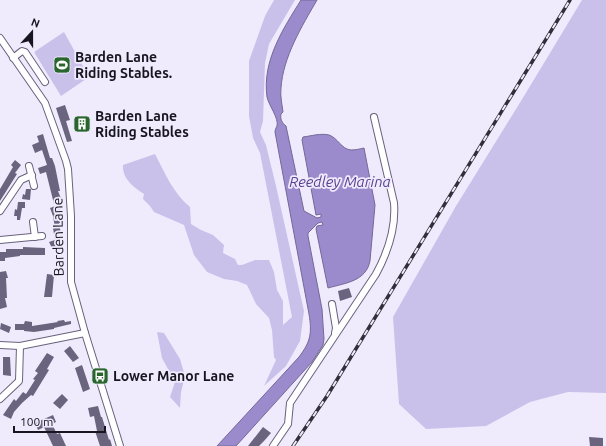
<svg xmlns="http://www.w3.org/2000/svg" width="606" height="446" viewBox="0 0 606 446" font-family="Ubuntu,sans-serif">
  <style>
    .green { fill: #cac1eb }
    .water { fill: #9c8bcc; stroke: #746898 }
    .building { fill: #6a647e }
    .lines { fill: none; stroke-linecap: round; stroke-linejoin: round }
    .minor-casing { stroke: #68627c; stroke-width: 8 }
    .minor { stroke: #fff; stroke-width: 6 }
    .rail-casing { stroke: #312f39; stroke-width: 3.5 }
    .rail { stroke: #efebfd; stroke-width: 2; stroke-dasharray: 6; stroke-linecap: butt }
    .labels { text-anchor: middle; stroke-width: 3.5; stroke-linejoin: round; paint-order: stroke }
    .poi-label { font-size: 14px; font-weight: bold; fill: #17151f; stroke: #efebfd; text-anchor: start }
    .street-label { font-size: 14px; fill: #17151f; stroke: #efebfd }
    .water-label { font-size: 15px; font-style: italic; fill: #5b4291; stroke: #efebfd }
  </style>
  <rect width="100%" height="100%" fill="#efebfd"/>
  <g class="green">
    <path d="M 274,0 L 295,0 L 269,44 L 265,63 L 263,121 L 260,132 L 266,145 L 276,186 L 304,311 L 300,341 L 286,366 L 264,386 L 276,360 L 274,357 L 272,330 L 269,318 L 256,304 L 247,285 L 237,281 L 224,279 L 207,272 L 194,255 L 184,225 L 154,212 L 150,206 L 143,199 L 144,194 C 134,187 122,179 123,165 L 155,154 C 165,173 173,193 190,207 L 191,224 L 201,230 L 213,235 L 224,245 L 223,253 L 235,259 L 238,265 L 242,265 L 255,260 L 269,260 L 274,272 L 277,290 L 283,301 L 283,325 L 292,317 L 260,153 L 253,138 L 249,116 L 249,61 L 265,16 Z"/>
    <path d="M 582,0 L 606,0 L 606,393 L 568,392 L 530,402 L 486,426 L 426,429 L 399,404 L 393,317 L 456,206 L 521,101 Z"/>
    <path d="M 64,32 L 89,77 L 61,96 L 34,52 Z"/>
    <path d="M 157,332 L 164,333 L 180,359 L 185,376 L 181,392 L 180,408 L 170,397 L 175,382 L 162,358 Z"/>
  </g>
  <path class="water" d="M 301,0 L 317,0 C 302,26 283,57 281,88 C 280,96 282,104 283,112 L 281,114 C 280,119 282,123 286,126 L 304,211 L 317,218 L 321,217 L 321,214 L 316,215 L 302,140 L 303,137 C 311,136 321,133 329,135 C 338,138 341,149 351,150 C 355,150 360,149 364,148 L 375,205 L 370,261 C 366,281 346,283 328,288 L 316,229 L 317,226 L 323,225 L 322,222 L 318,223 L 308,233 L 308,236 L 322,309 L 324,339 L 323,345 L 312,362 L 236,446 L 217,446 L 299,357 C 311,341 312,333 309,314 L 275,132 C 275,130 276,128 277,126 C 279,118 269,106 267,97 C 262,61 283,29 301,0 Z"/>
  <g class="building">
    <path d="M 65,105 L 70,120 L 66,121 L 72,141 L 67,142 L 56,108 Z"/>
    <path d="M 85,116 L 89,129 L 79,132 L 75,119 Z"/>
    <path d="M 43,134 L 50,158 L 52,158 L 55,166 L 60,191 L 58,191 L 62,201 L 54,204 L 46,172 L 40,174 L 38,168 L 47,165 L 42,150 L 35,153 L 32,145 L 39,142 L 37,136 Z"/>
    <path d="M 15,160 L 21,165 L 15,173 L 17,174 L 0,201 L 0,189 L 13,167 L 11,165 Z"/>
    <path d="M 26,189 L 31,189 L 30,200 L 22,199 L 23,194 L 25,195 Z"/>
    <path d="M 18,202 L 25,202 L 25,208 L 22,208 L 20,220 L 17,220 L 17,216 L 14,216 L 15,209 L 17,210 Z"/>
    <path d="M 58,205 L 61,211 L 59,212 L 61,223 L 59,223 L 61,234 L 58,235 L 61,244 L 52,248 L 49,242 L 55,240 L 53,228 L 55,228 L 53,216 L 50,208 Z"/>
    <path d="M 23,247 L 45,248 L 45,255 L 20,255 L 20,256 L 5,258 L 5,261 L 0,261 L 0,252 L 6,252 L 6,249 L 23,249 Z"/>
    <path d="M 6,271 L 8,278 L 6,278 L 7,298 L 5,298 L 7,307 L 0,309 L 0,272 Z"/>
    <path d="M 47,274 L 54,275 L 52,297 L 44,297 Z"/>
    <path d="M 349,288 L 352,297 L 340,301 L 338,291 Z"/>
    <path d="M 64,320 L 65,322 L 71,321 L 71,324 L 54,328 L 54,329 L 34,332 L 24,331 L 24,330 L 15,330 L 15,324 L 24,324 L 25,321 L 32,322 L 32,326 L 58,322 L 57,321 Z"/>
    <path d="M 1,323 L 11,327 L 9,333 L 0,329 Z"/>
    <path d="M 70,346 L 79,358 L 73,362 L 64,351 Z"/>
    <path d="M 47,353 L 54,357 L 47,369 L 49,370 L 33,396 L 31,395 L 22,403 L 14,412 L 11,419 L 3,415 L 14,399 L 16,401 L 23,392 L 26,394 L 35,380 L 33,379 L 38,373 L 35,371 Z"/>
    <path d="M 3,357 L 10,357 L 11,376 L 3,375 Z"/>
    <path d="M 82,365 L 90,389 L 83,392 L 75,368 Z"/>
    <path d="M 62,394 L 68,400 L 60,409 L 53,403 Z"/>
    <path d="M 98,406 L 101,417 L 102,417 L 109,440 L 110,439 L 112,446 L 100,446 L 95,431 L 97,431 L 94,416 L 90,417 L 88,408 Z"/>
    <path d="M 53,415 L 56,422 L 52,424 L 57,434 L 60,433 L 66,446 L 53,446 L 44,427 L 38,430 L 35,423 Z"/>
    <path d="M 263,427 L 271,433 L 264,441 L 259,446 L 248,446 Z"/>
    <path d="M 589,437 L 603,438 L 603,446 L 590,446 Z"/>
  </g>
  <g class="lines">
    <g class="minor-casing">
      <g id="minor">
        <path d="M 0,38 L 45,103 L 66,161 L 68,169 L 71,216 L 71,282 L 85,333 L 120,446"/>
        <path d="M 13,58 L 22,51 L 25,52 L 45,82"/>
        <path d="M 29,166 L 34,186"/>
        <path d="M 0,211 L 21,180 L 32,175"/>
        <path d="M 33,222 L 35,237"/>
        <path d="M 0,240 L 42,236"/>
        <path d="M 332,304 L 336,328 L 335,333"/>
        <path d="M 0,345 L 20,346 L 85,333"/>
        <path d="M 0,399 L 19,381 L 20,346"/>
        <path d="M 273,446 L 288,424 L 290,403 L 376,274 C 388,252 396,228 394,203 L 374,117"/>
      </g>
    </g>
    <use href="#minor" class="minor"/>
    <g class="rail-casing">
      <path id="rail" d="M 293,446 L 327,396 L 570,0"/>
    </g>
    <use href="#rail" class="rail"/>
  </g>
  <defs>
    <g id="stadium-square" transform="scale(0.9)"><rect x="-9" y="-9" width="18" height="18" rx="4" fill="#28662e" stroke="#efebfd"/><path d="M0-5a6.5 5 0 1 0 0 10a6.5 5 0 1 0 0-10ZM-3.5-1.8h7v3.6h-7Z" fill="#fff"/></g>
    <g id="building-square" transform="scale(0.9)"><rect x="-9" y="-9" width="18" height="18" rx="4" fill="#28662e" stroke="#efebfd"/><path d="M-4-6H4V6H1V3H-1V6H-4ZM-2.5-4.3h1.7v1.8h-1.7ZM.8-4.3h1.7v1.8H.8ZM-2.5-1h1.7V.8h-1.7ZM.8-1h1.7V.8H.8Z" fill="#fff"/></g>
    <g id="bus-square" transform="scale(0.9)"><rect x="-9" y="-9" width="18" height="18" rx="4" fill="#28662e" stroke="#efebfd"/><path d="M-5-6H5V4H4V6H2V4H-2V6H-4V4H-5ZM-3.5-4V0h7V-4ZM-3.5 1.2v1.5H-2V1.2ZM2 1.2v1.5H3.5V1.2Z" fill="#fff"/></g>
  </defs>
  <g fill-rule="evenodd">
    <use href="#stadium-square" x="62" y="65"/>
    <use href="#building-square" x="82" y="124"/>
    <use href="#bus-square" x="100" y="376"/>
  </g>
  <g class="labels">
    <g class="poi-label">
      <text x="75" y="62">Barden Lane<tspan x="75" dy="16">Riding Stables.</tspan></text>
      <text x="95" y="121">Barden Lane<tspan x="95" dy="16">Riding Stables</tspan></text>
      <text x="113" y="381">Lower Manor Lane</text>
    </g>
    <g class="street-label">
      <text transform="translate(58 237) rotate(-91)" y="5">Barden Lane</text>
    </g>
    <g class="water-label">
      <text x="340" y="187">Reedley Marina</text>
    </g>
  </g>
  <g transform="translate(32 32) rotate(21)" stroke="#efebfd" stroke-width="3" paint-order="stroke">
  <path d="M0-3L7 15L0 10L-7 15Z" fill="#17151f"/>
  <text y="-6" font-size="11" font-weight="bold" text-anchor="middle" fill="#17151f">N</text>
  </g>
  <path d="M14 426v6h91v-6" fill="none" stroke="#17151f" stroke-width="2"/>
  <text x="20" y="426" font-size="12" fill="#17151f" stroke="#efebfd" stroke-width="3" paint-order="stroke">100 m</text>
</svg>
